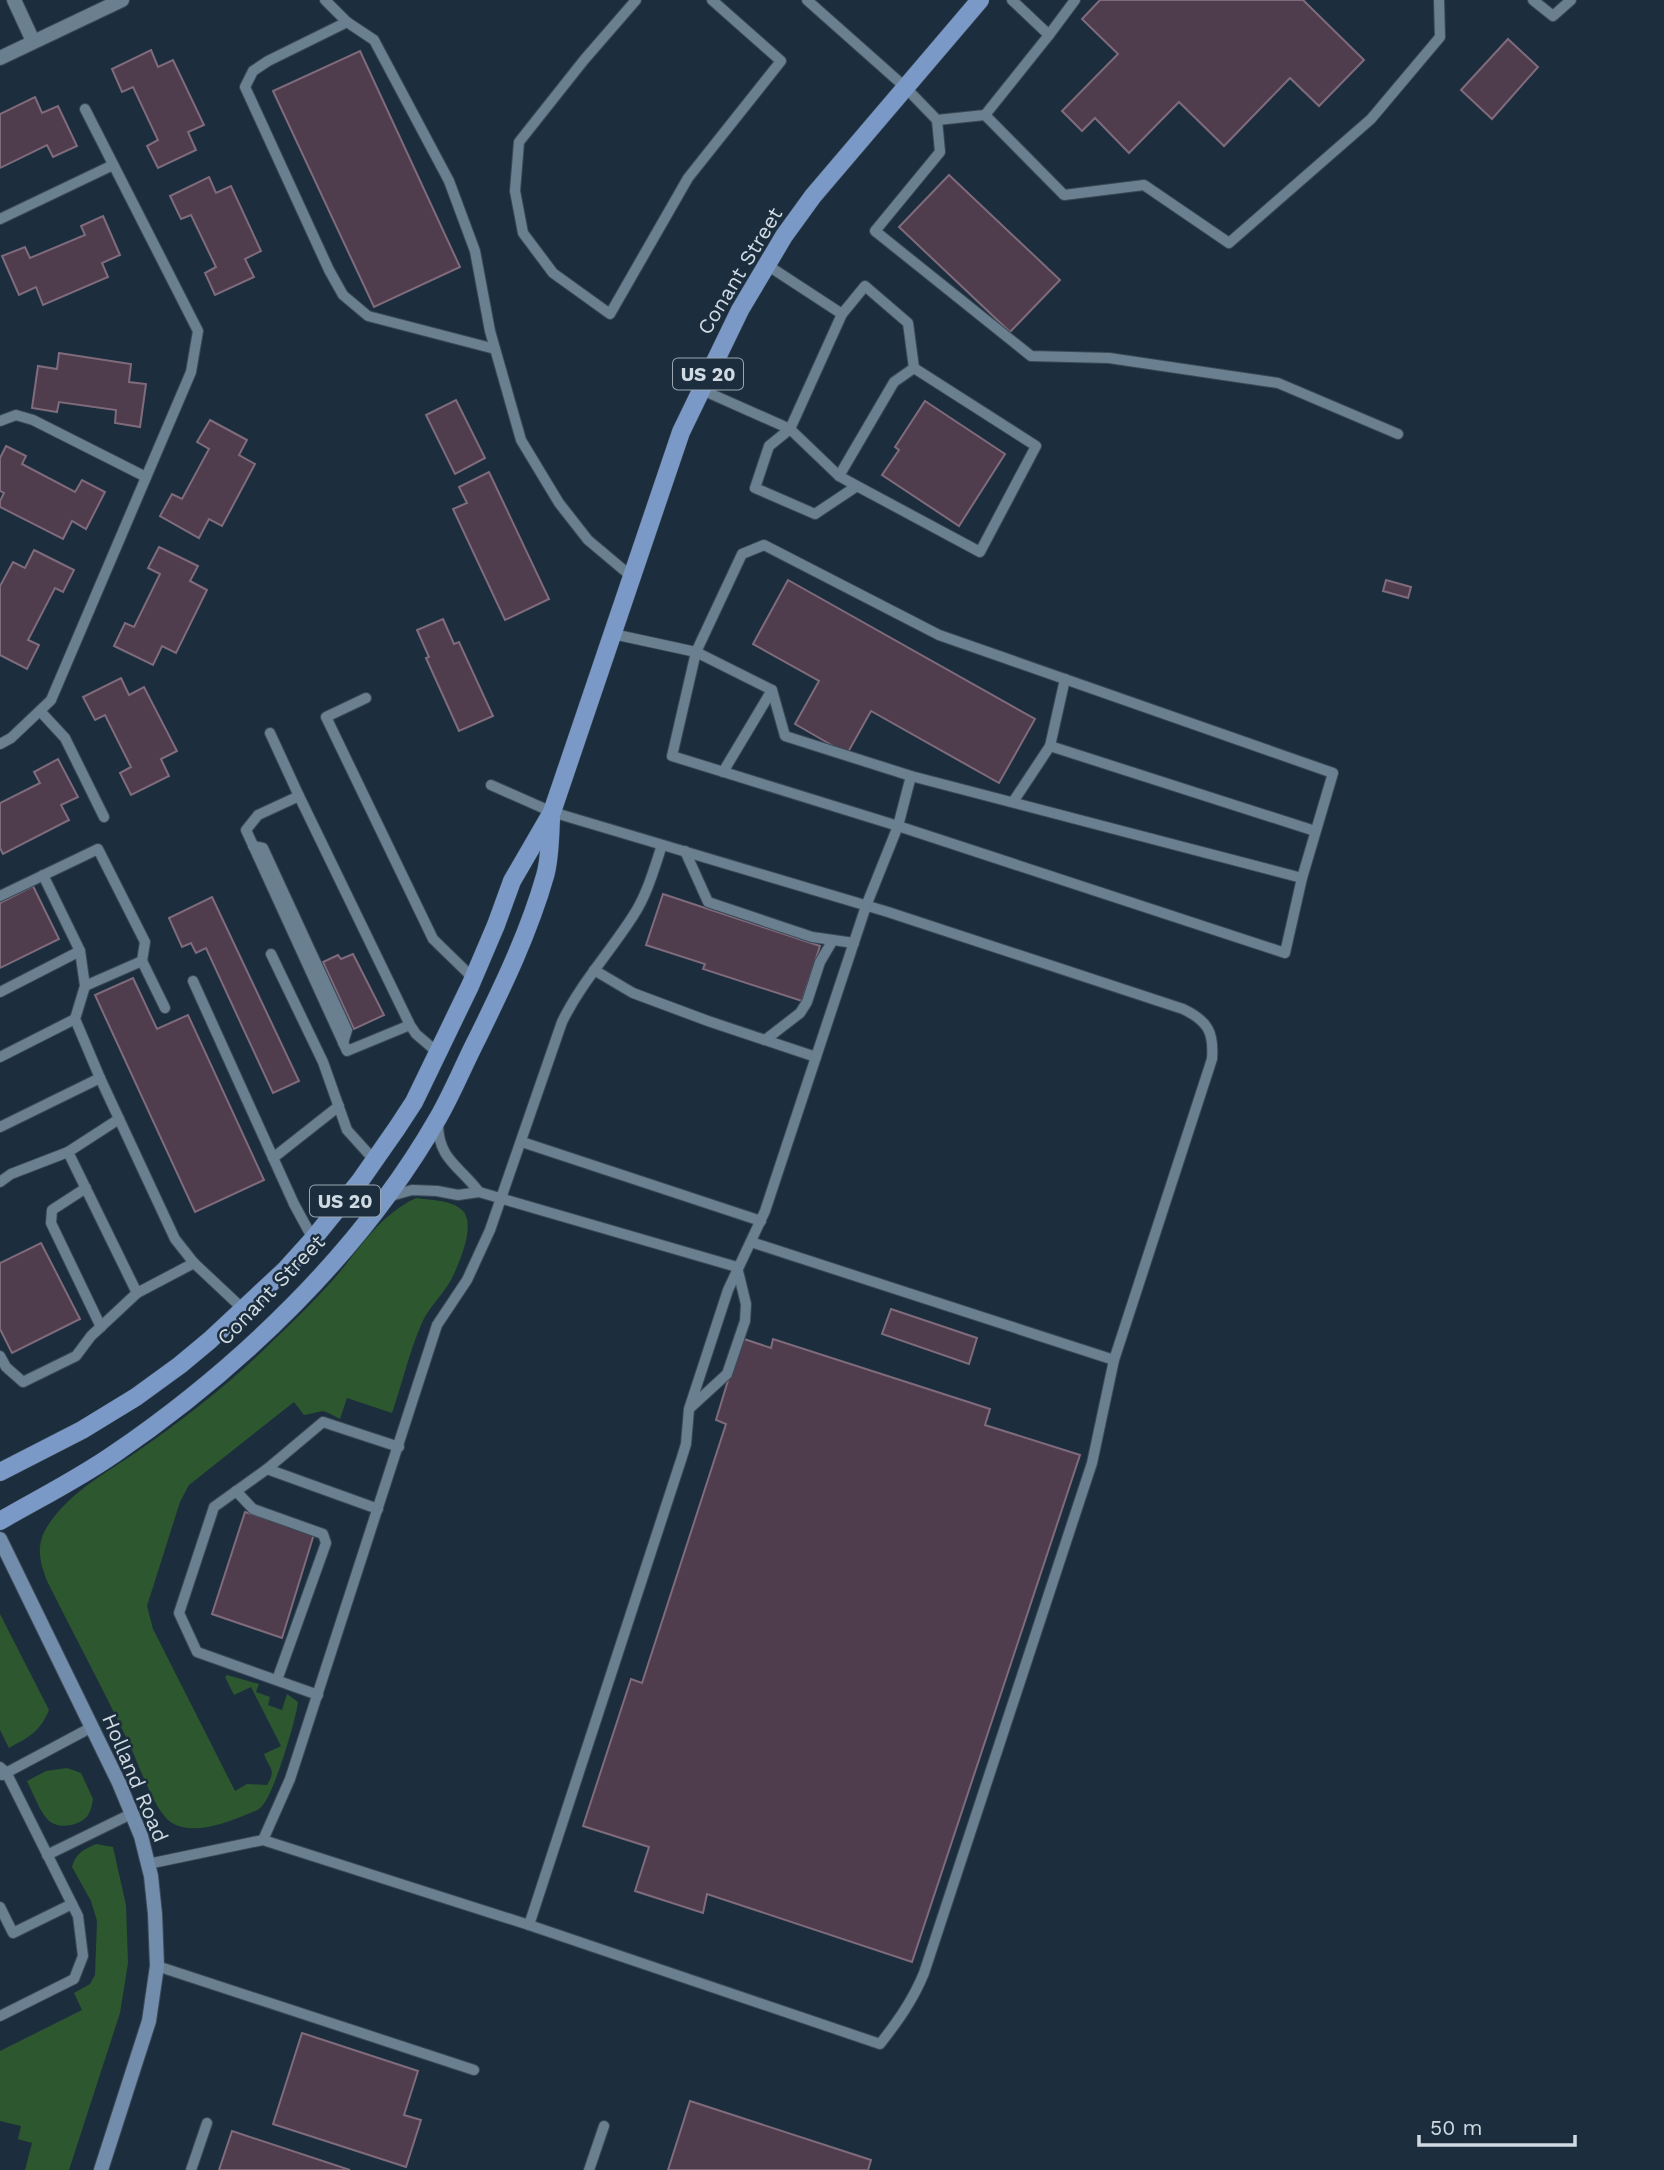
<svg xmlns="http://www.w3.org/2000/svg" width="1664" height="2170" viewBox="0 0 1664 2170" font-family="'Work Sans',sans-serif">
  <style>
    .green { fill: #2c572f }
    .building { fill: #4f3d4d; stroke: #7f6b7c; stroke-width: 2 }
    .lines { fill: none; stroke-linecap: round; stroke-linejoin: round }
    .lane-casing { stroke: #3a4956; stroke-width: 12 }
    .street-casing { stroke: #3a4956; stroke-width: 16 }
    .secondary-casing { stroke: #3a4956; stroke-width: 16 }
    .primary-casing { stroke: #3a4956; stroke-width: 19 }
    .lane { stroke: #6a7f90; stroke-width: 10 }
    .street { stroke: #6a7f90; stroke-width: 14 }
    .secondary { stroke: #728cab; stroke-width: 14 }
    .primary { stroke: #7a99c6; stroke-width: 18 }
    .labels { text-anchor: middle; stroke-width: 5; stroke-linejoin: round; paint-order: stroke }
    .shield { fill: #1c2e3d; stroke: #99a6b1; stroke-width: 2 }
    .shield-label { font-size: 19px; font-weight: bold; fill: #cfdae3 }
    .street-label { font-size: 21px; fill: #cfdae3; stroke: #1c2e3d }
  </style>
  <rect width="100%" height="100%" fill="#1c2e3d"/>
  <g class="green">
    <path d="M 416,1198 C 429,1200 452,1200 462,1210 C 477,1224 459,1264 451,1280 C 442,1296 428,1308 421,1325 C 409,1353 402,1384 392,1413 L 347,1398 L 340,1419 C 318,1408 328,1411 304,1415 L 294,1402 L 189,1485 L 180,1502 L 147,1606 L 153,1629 L 235,1791 L 247,1784 L 267,1785 C 277,1769 269,1769 264,1754 L 281,1746 L 251,1687 L 234,1695 L 225,1677 L 227,1675 L 259,1684 L 256,1692 L 270,1697 L 268,1705 L 282,1710 L 287,1694 L 298,1702 C 296,1720 274,1794 262,1806 C 258,1811 250,1813 243,1816 C 223,1824 192,1835 172,1823 C 154,1812 137,1759 127,1739 C 102,1687 74,1635 48,1583 C 40,1564 35,1546 47,1527 C 70,1490 111,1471 145,1446 C 191,1414 237,1377 277,1337 C 296,1319 315,1300 333,1280 C 359,1250 379,1215 416,1198 Z"/>
    <path d="M 0,1614 L 49,1710 C 40,1732 29,1737 9,1748 L 0,1730 Z"/>
    <path d="M 67,1768 L 81,1773 L 93,1799 C 92,1804 91,1811 88,1815 C 81,1826 58,1830 48,1820 C 39,1810 33,1793 27,1781 L 46,1771 Z"/>
    <path d="M 96,1844 L 113,1847 L 126,1905 L 128,1963 L 120,2013 L 69,2170 L 25,2170 L 32,2143 L 18,2139 L 21,2126 L 0,2121 L 0,2051 L 82,2010 L 74,1993 L 90,1984 L 95,1975 L 97,1921 L 91,1901 L 72,1867 C 75,1854 84,1849 96,1844 Z"/>
  </g>
  <g class="building">
    <path d="M 1100,0 L 1303,0 L 1364,60 L 1319,106 L 1290,78 L 1224,146 L 1179,102 L 1129,153 L 1095,118 L 1082,131 L 1062,111 L 1118,54 L 1082,19 Z"/>
    <path d="M 1508,39 L 1538,67 L 1492,119 L 1461,90 Z"/>
    <path d="M 151,50 L 158,67 L 173,60 L 204,125 L 188,132 L 196,150 L 158,168 L 147,146 L 158,140 L 133,87 L 122,92 L 112,69 Z"/>
    <path d="M 360,51 L 460,267 L 374,307 L 273,91 Z"/>
    <path d="M 35,97 L 42,113 L 58,106 L 77,146 L 53,157 L 47,145 L 0,168 L 0,114 Z"/>
    <path d="M 949,175 L 1060,280 L 1010,332 L 899,227 Z"/>
    <path d="M 209,177 L 216,193 L 231,186 L 261,251 L 245,259 L 254,277 L 215,295 L 205,273 L 216,267 L 191,215 L 181,219 L 170,196 Z"/>
    <path d="M 103,216 L 120,255 L 102,263 L 108,277 L 43,305 L 36,287 L 19,295 L 2,256 L 25,247 L 30,258 L 85,235 L 81,226 Z"/>
    <path d="M 59,353 L 131,364 L 129,382 L 146,384 L 140,427 L 115,423 L 116,410 L 59,402 L 57,412 L 32,408 L 38,366 L 57,369 Z"/>
    <path d="M 456,400 L 485,458 L 455,474 L 426,415 Z"/>
    <path d="M 925,401 L 1005,454 L 959,526 L 882,475 L 899,450 L 895,447 Z"/>
    <path d="M 210,420 L 247,440 L 239,455 L 255,464 L 222,526 L 209,519 L 199,538 L 160,516 L 172,494 L 182,499 L 209,449 L 197,442 Z"/>
    <path d="M 6,446 L 26,456 L 22,464 L 75,492 L 82,480 L 105,492 L 86,529 L 72,521 L 63,539 L 0,507 L 0,501 L 4,493 L 0,491 L 0,458 Z"/>
    <path d="M 489,472 L 549,599 L 505,620 L 453,509 L 467,503 L 459,487 Z"/>
    <path d="M 159,547 L 198,566 L 190,581 L 207,590 L 176,653 L 162,646 L 153,665 L 114,646 L 125,623 L 134,627 L 160,574 L 148,568 Z"/>
    <path d="M 34,550 L 74,570 L 63,592 L 55,588 L 28,640 L 39,645 L 27,669 L 0,655 L 0,586 L 13,562 L 25,568 Z"/>
    <path d="M 788,580 L 1035,719 L 999,783 L 871,711 L 847,754 L 795,724 L 819,681 L 753,644 Z"/>
    <path d="M 1386,580 L 1411,587 L 1408,598 L 1383,591 Z"/>
    <path d="M 443,619 L 454,644 L 459,642 L 493,716 L 459,731 L 426,658 L 429,657 L 417,630 Z"/>
    <path d="M 121,678 L 129,695 L 144,687 L 177,751 L 161,759 L 169,776 L 131,795 L 120,773 L 131,767 L 105,715 L 95,720 L 83,697 Z"/>
    <path d="M 58,759 L 78,797 L 61,805 L 69,820 L 3,854 L 0,848 L 0,803 L 40,783 L 34,772 Z"/>
    <path d="M 33,886 L 59,939 L 0,968 L 0,903 Z"/>
    <path d="M 663,894 L 820,946 L 802,1001 L 703,969 L 705,964 L 646,945 Z"/>
    <path d="M 212,897 L 299,1081 L 273,1093 L 206,948 L 196,953 L 191,943 L 182,947 L 169,918 Z"/>
    <path d="M 353,954 L 384,1015 L 354,1029 L 323,962 L 338,955 L 341,959 Z"/>
    <path d="M 133,978 L 157,1029 L 188,1015 L 264,1180 L 195,1212 L 95,995 Z"/>
    <path d="M 41,1243 L 80,1319 L 12,1353 L 0,1329 L 0,1263 Z"/>
    <path d="M 891,1309 L 977,1338 L 969,1364 L 882,1334 Z"/>
    <path d="M 741,1338 L 771,1348 L 773,1339 L 990,1409 L 985,1425 L 1080,1455 L 912,1962 L 707,1894 L 703,1913 L 635,1891 L 649,1847 L 583,1826 L 631,1679 L 642,1683 L 726,1424 L 716,1420 Z"/>
    <path d="M 245,1512 L 314,1534 L 282,1638 L 212,1614 Z"/>
    <path d="M 302,2033 L 418,2071 L 404,2115 L 421,2120 L 406,2167 L 273,2124 Z"/>
    <path d="M 690,2101 L 871,2160 L 868,2170 L 668,2170 Z"/>
    <path d="M 232,2131 L 350,2170 L 219,2170 Z"/>
  </g>
  <g class="lines">
    <g class="lane-casing">
      <g id="lane">
        <path d="M 325,0 L 347,22 L 374,40 L 449,181 L 475,251 L 490,331 L 521,440 L 559,503 L 588,540 L 632,577"/>
        <path d="M 636,0 L 584,60 L 519,142 L 515,191 L 523,233 L 553,273 L 610,314 L 688,178 L 781,61 L 712,0"/>
        <path d="M 807,0 L 905,87 L 937,120 L 985,115"/>
        <path d="M 1012,0 L 1049,35 L 985,115 L 1064,195 L 1144,185 L 1229,243 L 1371,119 L 1440,37 L 1439,0"/>
        <path d="M 1533,0 L 1553,16 L 1571,0"/>
        <path d="M 347,22 L 268,61 L 253,71 L 245,87 L 329,270 L 343,295 L 368,316 L 495,349"/>
        <path d="M 1049,35 L 1075,0"/>
        <path d="M 937,120 L 940,152 L 875,231 L 1031,356 L 1109,358 L 1278,383 L 1398,434"/>
        <path d="M 0,219 L 113,165"/>
        <path d="M 842,314 L 865,286 L 908,323 L 914,368 L 1036,446 L 980,552 L 857,486 L 839,476 L 790,429 L 769,446 L 755,488 L 815,514 L 857,486"/>
        <path d="M 700,389 L 790,429 L 842,314 L 767,265"/>
        <path d="M 0,421 L 16,415 L 33,420 L 146,477"/>
        <path d="M 839,476 L 894,382 L 914,368"/>
        <path d="M 613,634 L 696,652 L 772,690 L 785,736 L 911,776 L 1302,878"/>
        <path d="M 366,698 L 326,717 L 433,939 L 473,978"/>
        <path d="M 40,711 L 65,738 L 104,817"/>
        <path d="M 270,733 L 299,796"/>
        <path d="M 0,744 L 11,738 L 51,700 L 191,372 L 198,331 L 85,109"/>
        <path d="M 1050,746 L 1065,679"/>
        <path d="M 723,772 L 772,690"/>
        <path d="M 1013,802 L 1050,746 L 1315,831"/>
        <path d="M 253,846 L 263,848 L 347,1030 L 343,1043"/>
        <path d="M 685,851 L 708,902 L 812,937 L 854,943"/>
        <path d="M 43,875 L 80,951 L 85,986 L 75,1019 L 100,1078"/>
        <path d="M 0,896 L 98,849 L 145,942 L 142,961"/>
        <path d="M 271,954 L 323,1062 L 347,1130 L 375,1161"/>
        <path d="M 594,970 L 633,993 L 708,1021 L 816,1057"/>
        <path d="M 193,981 L 294,1204 L 313,1239"/>
        <path d="M 85,986 L 142,961 L 165,1008"/>
        <path d="M 0,992 L 80,951"/>
        <path d="M 410,1025 L 347,1051 L 246,830 L 258,815 L 299,796 L 410,1025 L 416,1034 L 437,1052"/>
        <path d="M 765,1040 L 800,1013 L 807,1002 L 820,962 L 833,940"/>
        <path d="M 0,1057 L 75,1019"/>
        <path d="M 119,1119 L 68,1152 L 137,1293 L 194,1263"/>
        <path d="M 438,1123 C 438,1160 460,1166 479,1192"/>
        <path d="M 0,1127 L 100,1078 L 175,1239 L 194,1263 L 243,1309"/>
        <path d="M 522,1142 L 761,1221"/>
        <path d="M 273,1158 L 339,1106"/>
        <path d="M 0,1182 L 11,1174 L 68,1152"/>
        <path d="M 86,1188 L 52,1210 L 51,1223 L 101,1327"/>
        <path d="M 387,1197 L 412,1190 L 437,1191 L 458,1195 L 479,1192 L 737,1267 L 746,1304 L 745,1321 L 727,1374 L 691,1407"/>
        <path d="M 751,1242 L 1114,1360"/>
        <path d="M 0,1356 L 6,1367 L 23,1382 L 76,1356 L 91,1336 L 137,1293"/>
        <path d="M 267,1469 L 378,1509"/>
        <path d="M 236,1491 L 253,1509 L 323,1534 L 326,1543 L 277,1680"/>
        <path d="M 318,1695 L 197,1652 L 179,1613 L 214,1507 L 267,1469 L 323,1422 L 399,1447"/>
        <path d="M 0,1767 L 6,1772 L 78,1916 L 83,1956 L 74,1979 L 0,2016"/>
        <path d="M 2,1775 L 92,1727"/>
        <path d="M 263,1840 L 290,1779 L 437,1325 L 467,1280 L 490,1230 L 562,1022 C 581,983 610,952 633,916 C 647,895 654,869 662,845"/>
        <path d="M 47,1855 L 131,1814"/>
        <path d="M 148,1864 L 263,1840 L 529,1925 L 880,2044 C 898,2021 913,2000 924,1973 L 1092,1463 L 1114,1360 L 1212,1059 C 1214,1032 1208,1021 1183,1009 L 888,912 L 552,812 L 491,785"/>
        <path d="M 0,1907 L 13,1933 L 72,1904"/>
        <path d="M 529,1925 L 682,1457 L 686,1444 L 689,1409 L 728,1290 L 765,1211 L 866,906 L 898,826 L 1285,953 L 1302,878 L 1333,773 L 939,635 L 764,545 L 742,554 L 696,652 L 672,756 L 898,826 L 911,776"/>
        <path d="M 157,1966 L 474,2070"/>
        <path d="M 191,2170 L 207,2123"/>
        <path d="M 589,2170 L 604,2126"/>
      </g>
    </g>
    <g class="street-casing">
      <g id="street">
        <path d="M 14,0 L 33,41"/>
        <path d="M 0,58 L 122,0"/>
      </g>
    </g>
    <g class="secondary-casing">
      <path id="secondary" d="M 0,1539 L 119,1783 L 141,1836 L 151,1876 L 155,1914 L 157,1966 L 149,2021 L 101,2170"/>
    </g>
    <g class="primary-casing">
      <g id="primary">
        <path d="M 0,1472 L 82,1430 L 136,1397 L 180,1365 L 210,1340 L 285,1270 L 313,1239 L 360,1181 L 397,1128 L 414,1102 L 470,986 L 496,925 L 512,881 L 552,812 L 681,432 L 740,310 L 784,236 L 813,196 L 980,0"/>
        <path d="M 0,1521 C 38,1499 78,1479 114,1454 C 240,1368 362,1251 438,1118 C 453,1092 464,1064 478,1037 C 503,986 529,932 545,876 C 550,859 550,837 551,819"/>
      </g>
    </g>
    <use href="#lane" class="lane"/>
    <use href="#street" class="street"/>
    <use href="#secondary" class="secondary"/>
    <use href="#primary" class="primary"/>
  </g>
  <g class="labels">
    <g class="shield">
      <rect x="673" y="358.5" width="70" height="31" rx="5"/>
      <rect x="310" y="1185.5" width="70" height="31" rx="5"/>
    </g>
    <g class="shield-label">
      <text x="708" y="381">US 20</text>
      <text x="345" y="1208">US 20</text>
    </g>
    <g class="street-label">
      <text transform="translate(740 271) rotate(-59)" y="7">Conant Street</text>
      <text transform="translate(271 1290) rotate(-46)" y="7">Conant Street</text>
      <text transform="translate(135 1778) rotate(67)" y="7">Holland Road</text>
    </g>
  </g>
  <path d="M1419 2135v10h156v-10" fill="none" stroke="#cfdae3" stroke-width="3.5"/>
  <text x="1430" y="2135" font-size="21" fill="#cfdae3" stroke="#1c2e3d" stroke-width="5" paint-order="stroke">50 m</text>
</svg>
